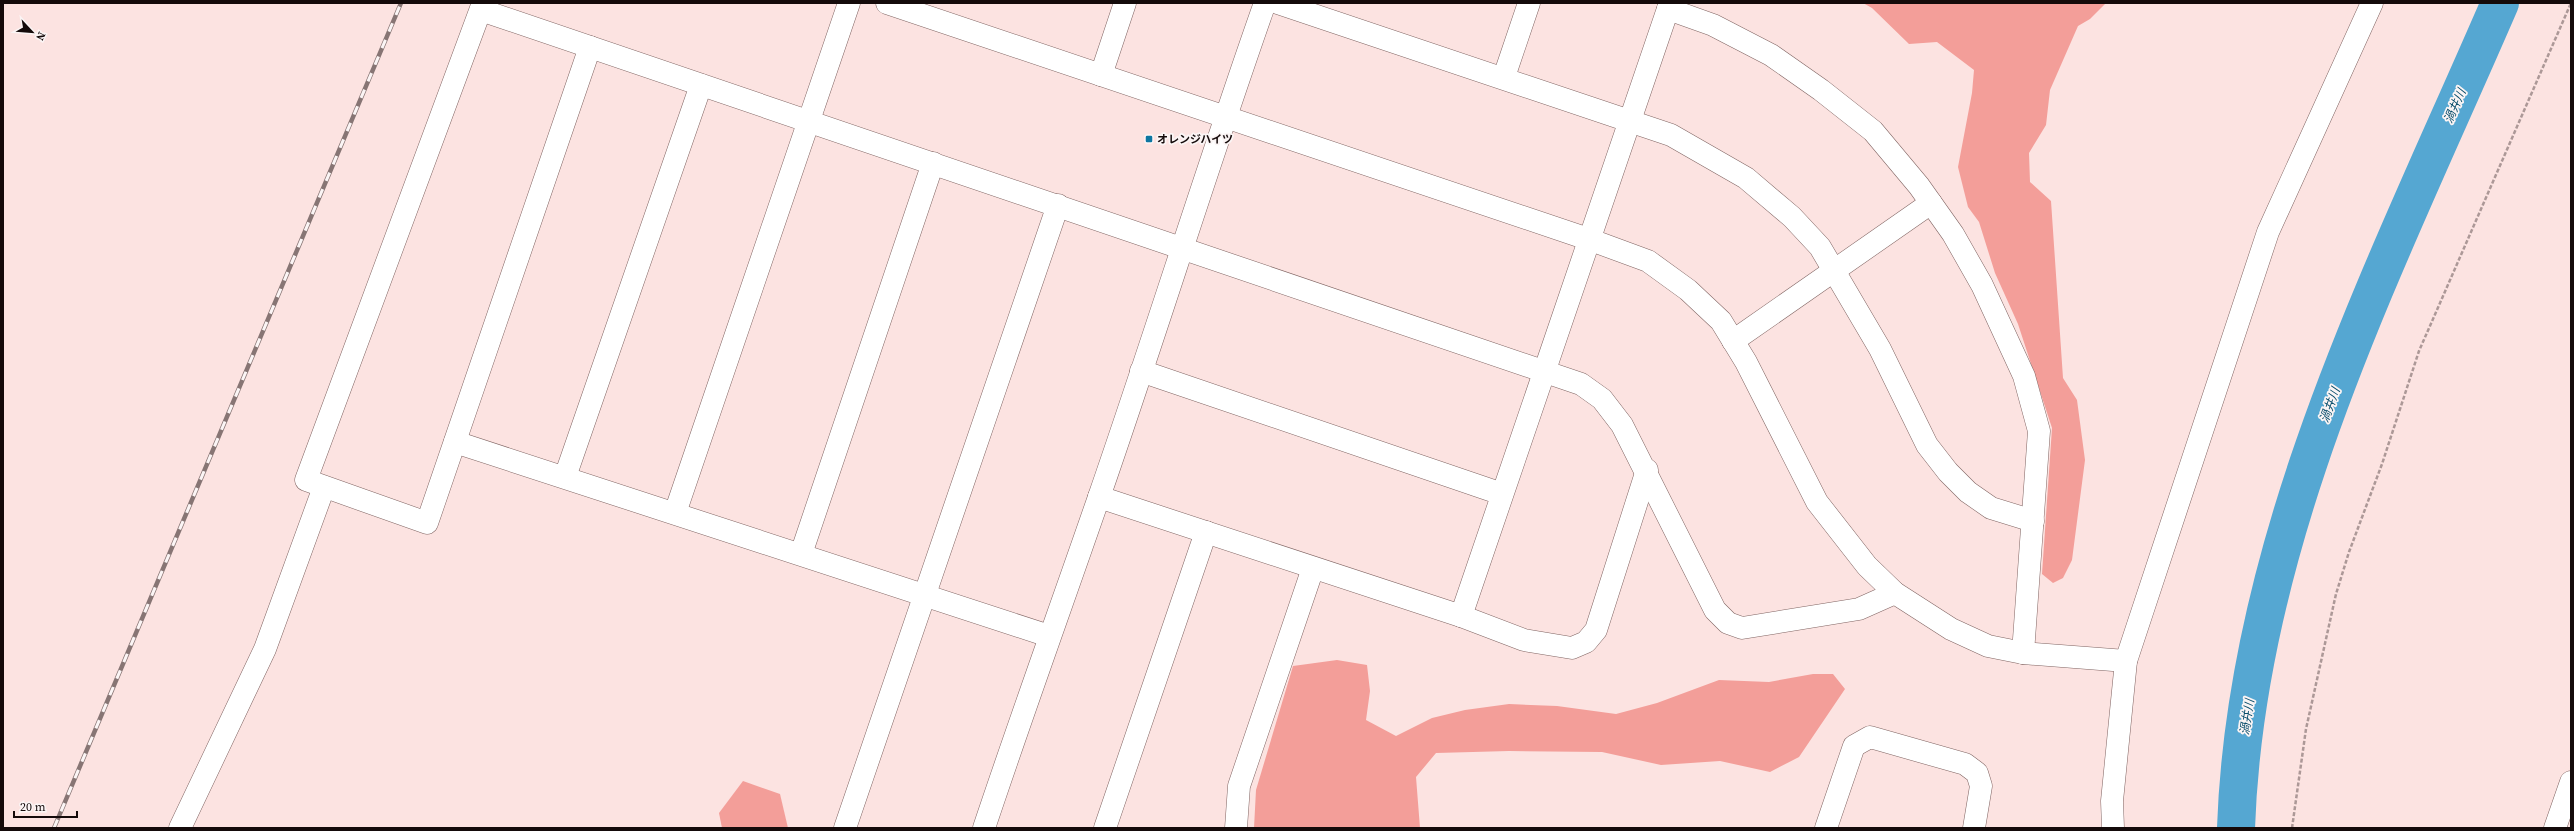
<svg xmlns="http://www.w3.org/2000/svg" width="2574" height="831" viewBox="0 0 2574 831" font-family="'Source Serif 4','Noto Sans JP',serif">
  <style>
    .forest { fill: #f39e99 }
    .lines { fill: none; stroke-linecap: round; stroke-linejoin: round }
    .river { stroke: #55a7d2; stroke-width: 38 }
    .minor-casing { stroke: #806563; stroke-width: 23 }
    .tertiary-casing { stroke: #806563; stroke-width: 23 }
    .path { stroke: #ac9897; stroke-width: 2.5; stroke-dasharray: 4 2; stroke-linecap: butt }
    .minor { stroke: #fff; stroke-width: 22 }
    .tertiary { stroke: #fff; stroke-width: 22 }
    .rail-casing { stroke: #877574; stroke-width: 4.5 }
    .rail { stroke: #fbf5f5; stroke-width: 3; stroke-dasharray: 9; stroke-linecap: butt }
    .poi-dot { fill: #0d76a1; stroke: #fbf5f5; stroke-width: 1.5 }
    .labels { text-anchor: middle; stroke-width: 3.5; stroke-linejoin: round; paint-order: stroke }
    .poi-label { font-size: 11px; font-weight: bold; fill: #140a0a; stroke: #fbf5f5; text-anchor: start }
    .water-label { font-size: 12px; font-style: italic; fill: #0a4e6c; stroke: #fbf5f5 }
  </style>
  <rect width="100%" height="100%" fill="#fce3e1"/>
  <g class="forest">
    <path d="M 1863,3 L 2106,3 L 2090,19 L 2078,26 L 2050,90 L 2046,125 L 2029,153 L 2030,182 L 2051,201 L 2063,378 L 2077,400 L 2085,460 L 2072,560 L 2063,578 L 2053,583 L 2042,574 L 2052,428 L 2018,324 L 1995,273 L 1979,222 L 1968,207 L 1958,167 L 1972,93 L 1974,70 L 1937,42 L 1909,44 L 1872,8 Z"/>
    <path d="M 1337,660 L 1367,665 L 1370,691 L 1366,720 L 1396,736 L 1432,718 L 1465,710 L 1509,704 L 1557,706 L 1616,714 L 1657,703 L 1719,680 L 1769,682 L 1813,674 L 1833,674 L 1845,689 L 1799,757 L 1770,772 L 1720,761 L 1661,765 L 1602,752 L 1509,751 L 1436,753 L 1416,777 L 1420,828 L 1254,828 L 1256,790 L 1293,666 Z"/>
    <path d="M 743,781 L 780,794 L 788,828 L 722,828 L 719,813 Z"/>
  </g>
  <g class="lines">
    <path class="river" d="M 2236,828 C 2246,535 2386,267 2500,3"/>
    <g class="minor-casing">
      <g id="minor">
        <path d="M 483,3 L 306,480 L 427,523 L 590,47"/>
        <path d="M 887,3 L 1591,240 L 1648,261 L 1688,290 L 1721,321 L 1746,362 L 1817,502 L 1867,566 L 1895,593 L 1951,629 L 1988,646 L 2023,653 L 2126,661"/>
        <path d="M 1278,3 L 1671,135 L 1746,178 L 1792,217 L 1820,247 L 1880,349 L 1927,445 L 1948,472 L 1968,492 L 1991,508 L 2033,521"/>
        <path d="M 1668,9 L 1713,25 L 1771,55 L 1821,90 L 1873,131 L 1919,186 L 1953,234 L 1982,285 L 2024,376 L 2039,431 L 2023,653"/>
        <path d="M 481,10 L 1581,384 L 1602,399 L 1622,425 L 1715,610 L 1728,623 L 1742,628 L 1859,609 L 1895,593"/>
        <path d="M 1101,75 L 1125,3"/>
        <path d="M 1504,77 L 1529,3"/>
        <path d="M 1733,341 L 1931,203"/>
        <path d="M 1141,371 L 1502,494"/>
        <path d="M 455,442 L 1049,636"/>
        <path d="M 565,477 L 701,85"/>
        <path d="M 1099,497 L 1461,616 L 1524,640 L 1572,648 L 1586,642 L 1596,630 L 1647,470"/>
        <path d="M 675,513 L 849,3"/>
        <path d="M 801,554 L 933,163"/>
        <path d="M 1461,616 L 1670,3"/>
        <path d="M 180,828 L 265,649 L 324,487"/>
        <path d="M 845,828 L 1058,205"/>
        <path d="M 984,828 C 1021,717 1061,607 1099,497 C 1156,333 1207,167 1265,3"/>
        <path d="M 1105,828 L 1206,532"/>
        <path d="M 1236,828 L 1239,786 L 1313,568"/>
        <path d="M 1826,828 L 1854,746 L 1870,737 L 1965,764 L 1977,773 L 1981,786 L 1974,828"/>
        <path d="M 2555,828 L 2571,782"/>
      </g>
    </g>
    <g class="tertiary-casing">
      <path id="tertiary" d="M 2113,828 L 2112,801 L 2126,661 L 2268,232 L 2372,3"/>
    </g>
    <path class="path" d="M 2292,828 L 2306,729 L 2336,594 L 2349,552 L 2382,464 L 2419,351 L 2571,3"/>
    <use href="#minor" class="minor"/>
    <use href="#tertiary" class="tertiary"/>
    <g class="rail-casing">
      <path id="rail" d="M 54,828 L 401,3"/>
    </g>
    <use href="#rail" class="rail"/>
  </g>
  <rect class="poi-dot" x="1145" y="135" width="8" height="8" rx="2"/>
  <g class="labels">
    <g class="poi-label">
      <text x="1157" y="143">オレンジハイツ</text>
    </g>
    <g class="water-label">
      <text transform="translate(2455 106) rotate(-66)" y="4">渦井川</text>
      <text transform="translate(2330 405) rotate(-70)" y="4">渦井川</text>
      <text transform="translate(2247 717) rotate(-81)" y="4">渦井川</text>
    </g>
  </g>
  <rect width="2574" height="831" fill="none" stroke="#140a0a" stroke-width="8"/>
  <g transform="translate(32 32) rotate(116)" stroke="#fbf5f5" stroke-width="3" paint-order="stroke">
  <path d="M0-3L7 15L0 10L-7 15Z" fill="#140a0a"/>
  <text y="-6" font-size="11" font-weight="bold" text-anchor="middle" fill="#140a0a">N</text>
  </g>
  <path d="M14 811v6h63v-6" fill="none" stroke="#140a0a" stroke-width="2"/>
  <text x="20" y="811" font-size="12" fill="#140a0a" stroke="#fbf5f5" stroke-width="3" paint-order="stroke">20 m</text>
</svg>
